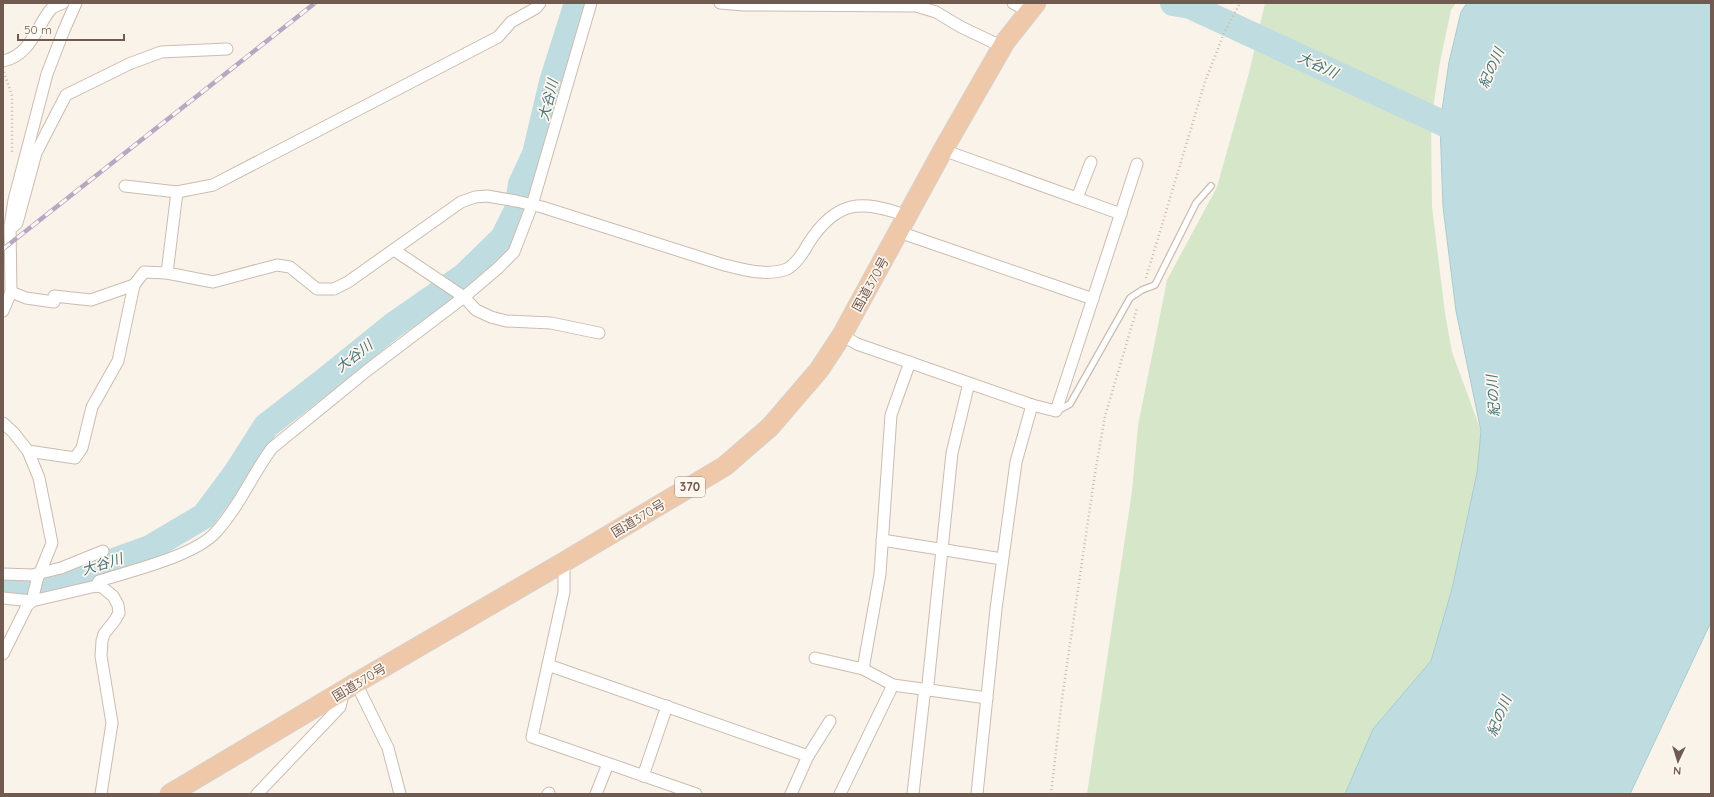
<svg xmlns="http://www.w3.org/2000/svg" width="1714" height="797" viewBox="0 0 1714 797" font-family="Quicksand,'Noto Sans JP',sans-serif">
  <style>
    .green { fill: #d5e6c9 }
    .water { fill: #bfdde1; stroke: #a7ccd2 }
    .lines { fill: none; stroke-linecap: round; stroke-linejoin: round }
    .river { stroke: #bfdde1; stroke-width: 26 }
    .service-casing { stroke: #cbbcb0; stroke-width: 8 }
    .minor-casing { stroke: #cbbcb0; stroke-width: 13 }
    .trunk-casing { stroke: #d7d1ce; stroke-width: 21 }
    .path { stroke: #d1b7a7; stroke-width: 2.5; stroke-dasharray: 1 3; stroke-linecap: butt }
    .service { stroke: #fff; stroke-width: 5.5 }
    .minor { stroke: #fff; stroke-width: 11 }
    .trunk { stroke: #eec8a8; stroke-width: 19 }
    .rail-casing { stroke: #b6a8c3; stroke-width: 4.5 }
    .rail { stroke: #fdf7ef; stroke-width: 3; stroke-dasharray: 9; stroke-linecap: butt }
    .labels { text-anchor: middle; stroke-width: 3.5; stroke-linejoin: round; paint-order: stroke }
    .shield { fill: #fdf7ef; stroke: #9b8a80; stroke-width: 1 }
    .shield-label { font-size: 12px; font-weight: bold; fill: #715b50 }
    .street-label { font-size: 13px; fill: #715b50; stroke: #fdf7ef }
    .water-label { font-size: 14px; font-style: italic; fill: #48737b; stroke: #fdf7ef }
  </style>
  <rect width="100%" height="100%" fill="#faf3e9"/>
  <path class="green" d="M 1265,3 L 1456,3 L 1451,10 L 1440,62 L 1431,121 L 1432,207 L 1445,313 L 1452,352 L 1481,431 L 1477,473 L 1452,589 L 1431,661 L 1373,729 L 1345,794 L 1087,794 L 1132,491 L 1138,426 L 1167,280 L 1217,187 L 1249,73 Z"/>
  <path class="water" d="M 1467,3 L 1711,3 L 1711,622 L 1630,794 L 1345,794 L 1373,729 L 1431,661 L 1452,589 L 1477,473 L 1481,431 L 1456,311 L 1443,207 L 1440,124 L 1449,62 L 1461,12 Z"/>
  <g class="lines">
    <g class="river">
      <path d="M 1173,3 L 1190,6 L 1462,132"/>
      <path d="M 3,584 L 10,587 L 97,567 L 150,548 L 204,516 L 236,473 L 266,426 L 324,381 L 392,326 L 464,276 L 503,238 L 517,210 L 521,184 L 535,154 L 552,82 L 577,3"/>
    </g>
    <g class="service-casing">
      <path id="service" d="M 1057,411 L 1070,404 L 1130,298 L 1142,290 L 1155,285 L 1196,203 L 1211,186"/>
    </g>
    <g class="minor-casing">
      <g id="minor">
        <path d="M 720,3 L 744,5 L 916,6 L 936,12 L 961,27 L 1003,47"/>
        <path d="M 1013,3 L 1029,12"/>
        <path d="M 3,61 C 31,55 36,27 51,9 C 54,6 59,5 63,3"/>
        <path d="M 943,150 L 1121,214"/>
        <path d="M 125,186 L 177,192 L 213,185 L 498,37 L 511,22 L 536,8 L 540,3"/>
        <path d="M 1077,198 L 1091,162"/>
        <path d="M 14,226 L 17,223 L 36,153 L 66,95 L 129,64 L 161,52 L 227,49"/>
        <path d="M 899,232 L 1093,299"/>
        <path d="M 394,250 L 464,297 L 476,310 L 491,317 L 506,321 L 551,323 L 599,333"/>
        <path d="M 167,273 L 177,192"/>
        <path d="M 11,292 L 26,298 L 54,302 L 54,296 L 91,300 L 134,285"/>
        <path d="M 3,311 L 11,292 L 10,226 L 14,200 L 47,74 L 64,30 L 76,3"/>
        <path d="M 842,335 L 857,344 L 1032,405 L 1056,411 L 1137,164"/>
        <path d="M 3,423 L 13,432 L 28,451 L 39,478 L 52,543 L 37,580 L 32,601 L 3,598"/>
        <path d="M 28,451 L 75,458 L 82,448 L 92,407 L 118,361 L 134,285 L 144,272 L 167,273 L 213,282 L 277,265 L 290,267 L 317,289 L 334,289 L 348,282 L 461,202 L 475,197 L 487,196 L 516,201 L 542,207 L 721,264 C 741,269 766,277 787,269 C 795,265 804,252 808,244 C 836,200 861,199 907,216"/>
        <path d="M 882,540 L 1002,559"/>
        <path d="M 564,562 L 564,592 L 532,737 L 696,794"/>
        <path d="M 3,574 L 32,575 L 61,568 L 103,551"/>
        <path d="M 96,586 L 99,581 C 130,571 195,556 216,532 C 239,507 252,475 272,448 L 369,369 L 464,297 L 498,268 L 514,252 L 532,205 L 591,3"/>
        <path d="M 3,654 L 27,606 L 32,601 L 96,586 L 102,587 L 113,596 L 118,605 L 119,613 L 115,620 L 104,634 L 102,641 L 101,656 L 112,723 L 101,794"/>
        <path d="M 815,658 L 863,669 L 893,685 L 987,698"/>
        <path d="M 548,665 L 808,756"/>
        <path d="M 863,669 L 880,574 L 891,415 L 910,362"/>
        <path d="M 356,683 L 388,748 L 400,794"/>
        <path d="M 643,776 L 667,706"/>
        <path d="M 257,794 L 340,707 L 344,690"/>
        <path d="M 548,794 L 549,793"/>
        <path d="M 596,794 L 608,764"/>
        <path d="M 791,794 L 808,756 L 830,721"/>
        <path d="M 840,794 L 893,685"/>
        <path d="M 913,794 L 924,696 L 928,684 L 952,453 L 969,383"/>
        <path d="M 977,794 L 996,609 L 1016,462 L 1032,405"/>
      </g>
    </g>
    <g class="trunk-casing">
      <path id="trunk" d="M 170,794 L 356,683 L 564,562 L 725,466 L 770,427 L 819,370 L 842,335 L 943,150 L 1005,42 L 1036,3"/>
    </g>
    <g class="path">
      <path d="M 4,72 L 12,96 L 12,154"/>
      <path d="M 1146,278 L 1205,82 L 1224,33 L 1240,3"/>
      <path d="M 1051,794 L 1062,699 L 1095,473 L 1105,416 L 1137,308"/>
    </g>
    <use href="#service" class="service"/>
    <use href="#minor" class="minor"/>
    <use href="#trunk" class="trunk"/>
    <g class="rail-casing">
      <path id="rail" d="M 3,249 L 315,3"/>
    </g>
    <use href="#rail" class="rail"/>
  </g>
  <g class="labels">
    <rect class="shield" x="675" y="477" width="30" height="20" rx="3"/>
    <g class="shield-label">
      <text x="690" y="491">370</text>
    </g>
    <g class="street-label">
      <text transform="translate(870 284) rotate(-61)" y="5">国道370号</text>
      <text transform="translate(638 518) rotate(-31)" y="5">国道370号</text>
      <text transform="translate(359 682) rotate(-31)" y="5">国道370号</text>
    </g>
    <g class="water-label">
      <text transform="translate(1318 65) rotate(25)" y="5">大谷川</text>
      <text transform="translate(1491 68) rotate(-66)" y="5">紀の川</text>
      <text transform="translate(548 100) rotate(-76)" y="5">大谷川</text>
      <text transform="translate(354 356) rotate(-38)" y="5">大谷川</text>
      <text transform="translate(1493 396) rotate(-94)" y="5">紀の川</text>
      <text transform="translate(102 564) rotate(-17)" y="5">大谷川</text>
      <text transform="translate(1499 716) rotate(-68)" y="5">紀の川</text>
    </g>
  </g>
  <rect width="1714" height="797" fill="none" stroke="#715b50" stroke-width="8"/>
  <g transform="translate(1678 761) rotate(184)" stroke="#fdf7ef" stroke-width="3" paint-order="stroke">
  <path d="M0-3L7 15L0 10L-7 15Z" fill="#715b50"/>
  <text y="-6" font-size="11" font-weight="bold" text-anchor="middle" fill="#715b50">N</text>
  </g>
  <path d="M18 34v6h106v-6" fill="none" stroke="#715b50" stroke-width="2"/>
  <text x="24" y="34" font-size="12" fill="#715b50" stroke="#fdf7ef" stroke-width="3" paint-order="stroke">50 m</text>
</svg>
